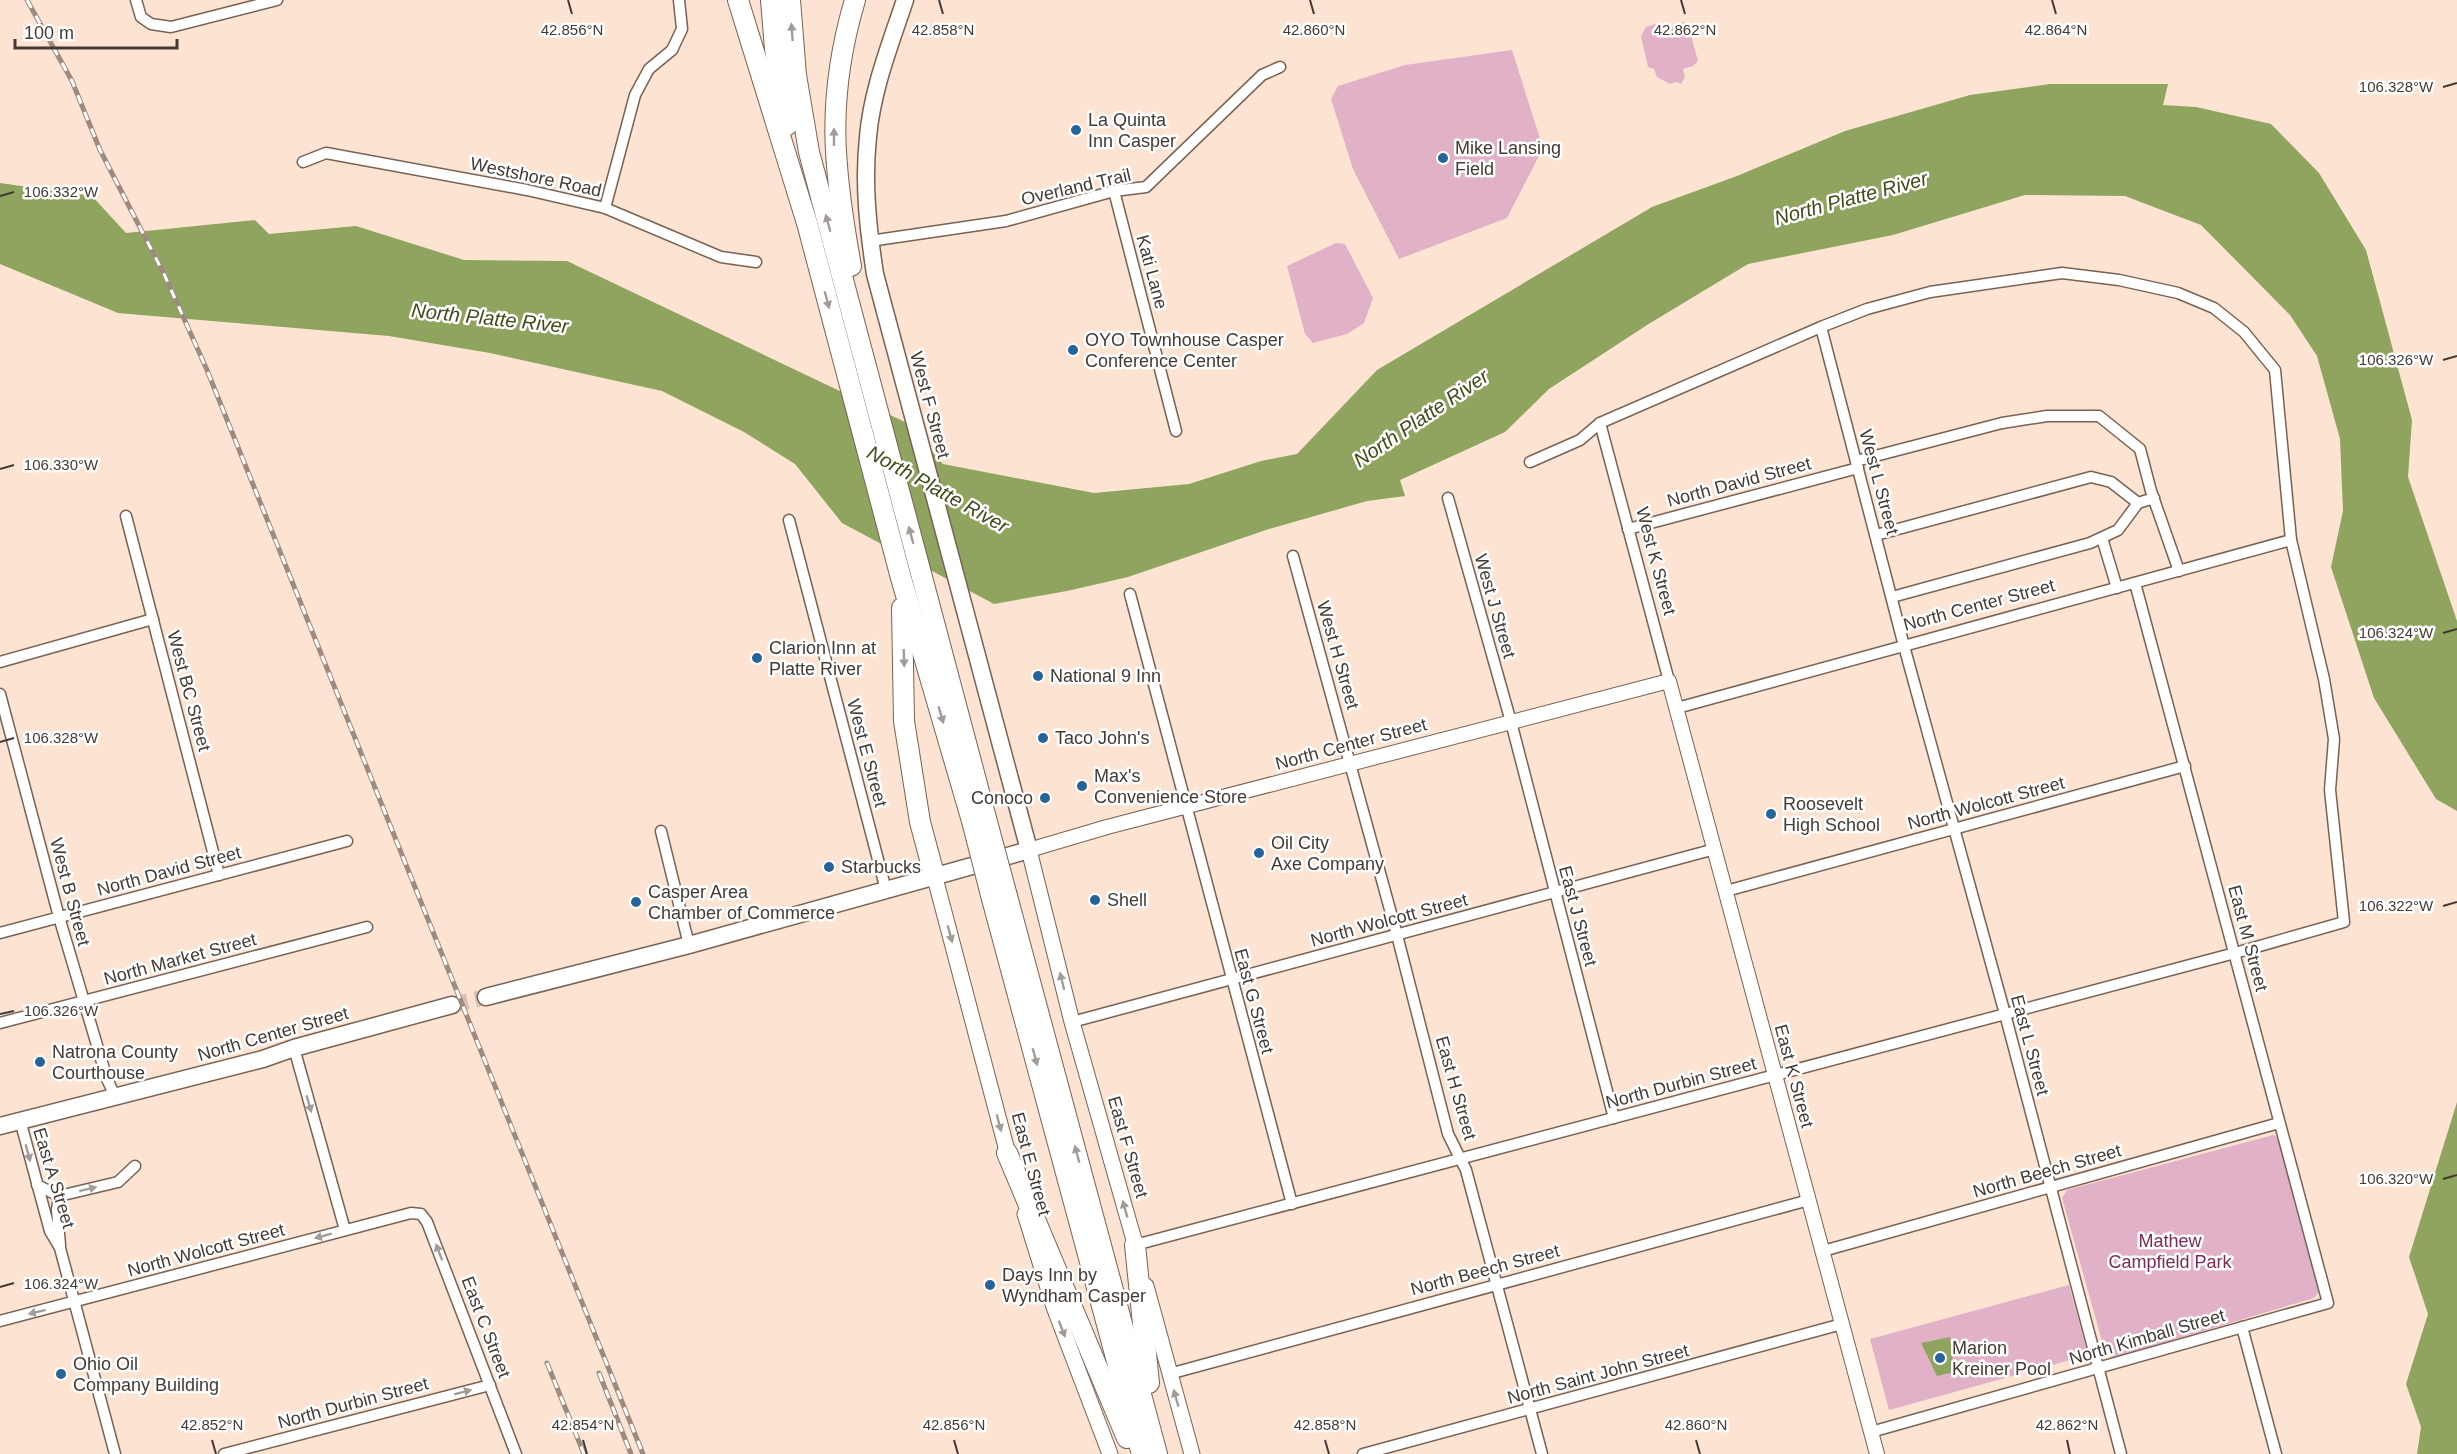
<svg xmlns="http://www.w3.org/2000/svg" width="2457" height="1454" viewBox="0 0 2457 1454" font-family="Arial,sans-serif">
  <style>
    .green { fill: #e1b1c7 }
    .water { fill: #8fa45e }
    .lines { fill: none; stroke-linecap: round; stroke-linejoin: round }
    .primary-tunnel { stroke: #d8c1b2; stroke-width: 16; stroke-dasharray: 16 8; stroke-linecap: butt }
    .minor-casing { stroke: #786253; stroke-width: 13 }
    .tertiary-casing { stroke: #786253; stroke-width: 16 }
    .secondary-casing { stroke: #786253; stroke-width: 17 }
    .primary-casing { stroke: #786253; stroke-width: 19 }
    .motorway-casing { stroke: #786253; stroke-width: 22 }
    .minor { stroke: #fff; stroke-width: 10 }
    .tertiary { stroke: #fff; stroke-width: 14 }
    .secondary { stroke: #fff; stroke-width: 15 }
    .primary { stroke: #fff; stroke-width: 16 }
    .motorway { stroke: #fff; stroke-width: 20 }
    .rail-casing { stroke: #9d8b7f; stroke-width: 5 }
    .rail { stroke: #fff; stroke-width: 3; stroke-dasharray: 9; stroke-linecap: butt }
    .motorway-bridge-casing { stroke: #786253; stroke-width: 22; stroke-linecap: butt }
    .motorway-bridge { stroke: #fff; stroke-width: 20 }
    .oneway { fill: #a29c99 }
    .ticks { fill: none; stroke: #443a33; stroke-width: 2 }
    .poi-dot { fill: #266399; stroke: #fff; stroke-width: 2 }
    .labels { text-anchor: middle; stroke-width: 5; stroke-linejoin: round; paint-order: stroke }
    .poi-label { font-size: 18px; fill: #443a33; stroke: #fff; text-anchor: start }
    .street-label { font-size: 18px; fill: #443a33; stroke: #fff }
    .park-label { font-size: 18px; fill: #7e2a59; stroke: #fff }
    .water-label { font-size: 20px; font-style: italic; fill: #404d1a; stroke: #fff }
    .ticks-label { font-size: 15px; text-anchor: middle; fill: #443a33; stroke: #fff; stroke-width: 5; stroke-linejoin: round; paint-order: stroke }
  </style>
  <rect width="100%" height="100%" fill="#fde3d2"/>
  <g class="green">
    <path d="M 1683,22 L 1688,24 L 1698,61 L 1693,66 L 1683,69 L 1685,77 L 1681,84 L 1677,82 L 1670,84 L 1657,77 L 1654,69 L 1648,67 L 1641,36 L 1646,27 L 1655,24 L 1666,31 Z"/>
    <path d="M 1512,50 L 1543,148 L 1507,218 L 1399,259 L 1353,169 L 1331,99 L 1338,86 L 1405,65 Z"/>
    <path d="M 1336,243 L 1345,244 L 1373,298 L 1364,323 L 1347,334 L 1313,343 L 1305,334 L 1287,266 Z"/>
    <path d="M 2273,1135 L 2278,1137 L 2319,1292 L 2314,1298 L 2113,1358 L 2105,1352 L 2062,1198 L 2067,1190 Z"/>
    <path d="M 2069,1285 L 2088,1355 L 1889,1410 L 1870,1339 Z"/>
  </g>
  <g class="water">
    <path d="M 2050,84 L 2168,84 L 2163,105 L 2196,107 L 2271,124 L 2319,173 L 2366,250 L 2412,420 L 2408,477 L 2457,621 L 2457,811 L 2436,799 L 2374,698 L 2331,567 L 2343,511 L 2340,439 L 2317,356 L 2290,315 L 2201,225 L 2125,196 L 2025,195 L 1893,235 L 1748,264 L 1647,325 L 1549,389 L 1505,432 L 1400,480 L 1405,496 L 1367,501 L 1269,529 L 1128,577 L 1067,591 L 994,604 L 842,523 L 795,464 L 744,432 L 662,391 L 490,353 L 389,336 L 118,313 L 0,264 L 0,183 L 92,196 L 126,233 L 255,220 L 269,234 L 356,226 L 464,260 L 567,261 L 907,423 L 943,464 L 1094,493 L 1189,484 L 1261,461 L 1297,454 L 1377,370 L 1652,207 L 1737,176 L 1845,131 L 1970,95 Z"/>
    <path d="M 2457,1102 L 2457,1454 L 2417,1454 L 2421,1427 L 2406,1384 L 2428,1314 L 2409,1257 Z"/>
    <path d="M 1950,1337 L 1954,1372 L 1937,1376 L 1921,1343 Z"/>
  </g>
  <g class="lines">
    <path class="primary-tunnel" d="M 452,1005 L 486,997"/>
    <g class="minor-casing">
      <g id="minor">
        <path d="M 136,0 L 141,17 L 151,24 L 171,27 L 277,0"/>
        <path d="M 303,162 L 326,153 L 527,190 L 605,208 L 721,257 L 756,262"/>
        <path d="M 1114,191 L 1176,431"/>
        <path d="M 605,208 L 635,95 L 649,69 L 672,50 L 682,29 L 679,0"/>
        <path d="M 870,241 L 1006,221 L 1114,191 L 1146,187 L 1262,75 L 1280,67"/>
        <path d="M 1821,327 L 1904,646 L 2005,1014 L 2121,1454"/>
        <path d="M 1600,423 L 1669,681"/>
        <path d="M 1856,461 L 2002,423 L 2047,416 L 2099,416 L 2140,449 L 2151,491 L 2179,571"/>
        <path d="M 1448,498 L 1511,722 L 1614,1118"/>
        <path d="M 126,516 L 219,875"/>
        <path d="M 789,520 L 886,890"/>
        <path d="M 1628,529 L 1858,468"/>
        <path d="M 1876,535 L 2091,477 L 2111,482 L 2138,503 L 2154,498"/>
        <path d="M 2102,538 L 2117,588"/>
        <path d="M 1293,556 L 1397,935 L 1448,1134 L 1466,1170 L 1542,1454"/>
        <path d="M 1130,594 L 1292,1204"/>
        <path d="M 1892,597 L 2090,543 L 2118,530 L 2138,503"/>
        <path d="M 0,662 L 153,619"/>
        <path d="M 0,694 L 59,917 L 107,1079 L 115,1096"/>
        <path d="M 1677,708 L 2291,540"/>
        <path d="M 661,831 L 689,945"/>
        <path d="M 1726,891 L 2185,766"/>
        <path d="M 0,933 L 347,841"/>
        <path d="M 1072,1022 L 1715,849"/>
        <path d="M 0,1023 L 367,927"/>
        <path d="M 294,1048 L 345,1230"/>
        <path d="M 20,1120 L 50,1231 L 60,1248 L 115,1454"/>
        <path d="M 37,1185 L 59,1196 L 118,1182 L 135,1166"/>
        <path d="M 59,1196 L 57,1210 L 60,1245"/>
        <path d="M 1135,1245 L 2235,953 L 2344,922 L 2330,790 L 2334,739 L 2324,679 L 2291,540 L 2275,370 L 2244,332 L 2214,308 L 2178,293 L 2119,280 L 2062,273 L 1930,292 L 1867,309 L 1821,327 L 1600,423 L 1580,440 L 1530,462"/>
        <path d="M 1823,1251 L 2279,1123"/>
        <path d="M 0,1321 L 411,1213 L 421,1214 L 427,1222 L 516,1454"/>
        <path d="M 2242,1327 L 2276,1454"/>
        <path d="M 1169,1374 L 1809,1200"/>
        <path d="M 1871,1432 L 2328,1303 L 2135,583"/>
        <path d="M 224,1454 L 490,1385"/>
        <path d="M 1363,1454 L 1842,1324"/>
      </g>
    </g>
    <g class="tertiary-casing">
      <path id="tertiary" d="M 1029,850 L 1107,827 L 1669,681 L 1877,1454"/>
    </g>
    <g class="secondary-casing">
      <g id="secondary">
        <path d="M 1029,850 L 1072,1022 L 1138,1254"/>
        <path d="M 935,878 L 1010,1162"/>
        <path d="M 1025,1214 L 1054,1307 L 1110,1454"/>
        <path d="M 1146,1286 L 1192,1454"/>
      </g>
    </g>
    <g class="primary-casing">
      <g id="primary">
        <path d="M 486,997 L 689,945 L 1029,850 L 875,274 C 868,228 863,184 868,137 C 872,90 890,45 905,0"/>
        <path d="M 0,1126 L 263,1059 L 294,1048 L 452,1005"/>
      </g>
    </g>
    <g class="motorway-casing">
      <g id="motorway">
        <path d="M 738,0 L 807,223 L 901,578 L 972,821"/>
        <path d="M 771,0 L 775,49 L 787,125"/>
        <path d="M 790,0 L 796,75 L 809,152 L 986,818"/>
        <path d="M 851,266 C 833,167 826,98 855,0"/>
        <path d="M 902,608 L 904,721 L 920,822 L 935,878"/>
        <path d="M 1007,896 L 1157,1454"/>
        <path d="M 992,899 L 1142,1454"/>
        <path d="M 1007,1153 L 1127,1438"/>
        <path d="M 1135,1245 L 1149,1383"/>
      </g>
    </g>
    <use href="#minor" class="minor"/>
    <use href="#tertiary" class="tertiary"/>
    <use href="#secondary" class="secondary"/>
    <use href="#primary" class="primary"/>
    <use href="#motorway" class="motorway"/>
    <g class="rail-casing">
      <g id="rail">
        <path d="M 27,0 L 72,81 L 100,150 L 164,274 L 207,370 L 643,1454"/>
        <path d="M 547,1363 L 584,1454"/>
        <path d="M 599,1373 L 631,1454"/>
      </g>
    </g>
    <use href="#rail" class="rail"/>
    <g class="motorway-bridge-casing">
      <g id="motorway-bridge">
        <path d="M 986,818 L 1007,896"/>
        <path d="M 972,821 L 992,899"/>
      </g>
    </g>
    <use href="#motorway-bridge" class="motorway-bridge"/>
  </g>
  <defs><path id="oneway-solid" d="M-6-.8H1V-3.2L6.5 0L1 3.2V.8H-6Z" transform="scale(1.5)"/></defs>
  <g class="oneway">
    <use href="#oneway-solid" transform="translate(792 32) rotate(-94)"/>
    <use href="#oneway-solid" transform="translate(834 137) rotate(-90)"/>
    <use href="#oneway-solid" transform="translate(828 223) rotate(-105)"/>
    <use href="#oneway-solid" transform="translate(827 300) rotate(75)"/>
    <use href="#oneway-solid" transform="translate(911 535) rotate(-105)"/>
    <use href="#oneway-solid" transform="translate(904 658) rotate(88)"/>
    <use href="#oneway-solid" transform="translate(941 715) rotate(74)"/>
    <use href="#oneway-solid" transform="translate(950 934) rotate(75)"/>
    <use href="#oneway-solid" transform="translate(1062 981) rotate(-104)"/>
    <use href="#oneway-solid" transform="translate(1035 1057) rotate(75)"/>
    <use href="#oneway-solid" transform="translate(309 1104) rotate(74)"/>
    <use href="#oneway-solid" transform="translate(999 1123) rotate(75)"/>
    <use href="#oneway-solid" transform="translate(28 1153) rotate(75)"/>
    <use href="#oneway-solid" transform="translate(1077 1154) rotate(-105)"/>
    <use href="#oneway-solid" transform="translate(88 1189) rotate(-14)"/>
    <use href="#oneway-solid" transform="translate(1125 1209) rotate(-106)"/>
    <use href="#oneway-solid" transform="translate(323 1236) rotate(165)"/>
    <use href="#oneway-solid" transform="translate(439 1252) rotate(-111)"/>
    <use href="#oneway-solid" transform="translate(37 1312) rotate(166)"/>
    <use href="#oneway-solid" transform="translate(1062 1329) rotate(69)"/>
    <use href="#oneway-solid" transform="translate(463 1392) rotate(-15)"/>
    <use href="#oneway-solid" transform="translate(1176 1398) rotate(-106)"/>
  </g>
  <path class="ticks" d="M 568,0 L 572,14M 939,0 L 943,14M 1310,0 L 1314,14M 1681,0 L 1685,14M 2052,0 L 2056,14M 2443,87 L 2457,83M 0,196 L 14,192M 2443,360 L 2457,356M 0,469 L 14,465M 2443,633 L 2457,629M 0,742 L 14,738M 2443,906 L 2457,902M 0,1014 L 14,1011M 2443,1179 L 2457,1175M 0,1287 L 14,1283M 212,1440 L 216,1454M 583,1440 L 587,1454M 954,1440 L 958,1454M 1325,1440 L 1329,1454M 1696,1440 L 1700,1454M 2067,1440 L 2070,1454"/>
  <g class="poi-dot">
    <circle cx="1076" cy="130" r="6"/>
    <circle cx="1443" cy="158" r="6"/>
    <circle cx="1073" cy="350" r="6"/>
    <circle cx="757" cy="658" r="6"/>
    <circle cx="1038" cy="676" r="6"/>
    <circle cx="1043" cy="738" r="6"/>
    <circle cx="1082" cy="786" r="6"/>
    <circle cx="1045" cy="798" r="6"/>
    <circle cx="1771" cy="814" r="6"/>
    <circle cx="1259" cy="853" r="6"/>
    <circle cx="829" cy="867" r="6"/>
    <circle cx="1095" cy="900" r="6"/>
    <circle cx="636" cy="902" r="6"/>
    <circle cx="40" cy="1062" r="6"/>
    <circle cx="990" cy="1285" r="6"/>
    <circle cx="1940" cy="1358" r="6"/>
    <circle cx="61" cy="1374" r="6"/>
  </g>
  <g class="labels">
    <g class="poi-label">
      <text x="1088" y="126">La Quinta<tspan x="1088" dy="21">Inn Casper</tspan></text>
      <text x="1455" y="154">Mike Lansing<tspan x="1455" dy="21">Field</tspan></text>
      <text x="1085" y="346">OYO Townhouse Casper<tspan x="1085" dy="21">Conference Center</tspan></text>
      <text x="769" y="654">Clarion Inn at<tspan x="769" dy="21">Platte River</tspan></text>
      <text x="1050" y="682">National 9 Inn</text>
      <text x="1055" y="744">Taco John's</text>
      <text x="1094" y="782">Max's<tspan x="1094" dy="21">Convenience Store</tspan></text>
      <text x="1033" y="804" text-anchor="end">Conoco</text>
      <text x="1783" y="810">Roosevelt<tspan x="1783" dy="21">High School</tspan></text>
      <text x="1271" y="849">Oil City<tspan x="1271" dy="21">Axe Company</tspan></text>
      <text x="841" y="873">Starbucks</text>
      <text x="648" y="898">Casper Area<tspan x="648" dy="21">Chamber of Commerce</tspan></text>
      <text x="1107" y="906">Shell</text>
      <text x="52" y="1058">Natrona County<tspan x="52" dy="21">Courthouse</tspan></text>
      <text x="1002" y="1281">Days Inn by<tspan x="1002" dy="21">Wyndham Casper</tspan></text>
      <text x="1952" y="1354">Marion<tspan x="1952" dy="21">Kreiner Pool</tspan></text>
      <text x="73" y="1370">Ohio Oil<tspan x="73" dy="21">Company Building</tspan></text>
    </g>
    <g class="street-label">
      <text transform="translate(536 177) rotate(12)" y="6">Westshore Road</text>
      <text transform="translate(1076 187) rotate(-13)" y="6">Overland Trail</text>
      <text transform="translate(1152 272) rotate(75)" y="6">Kati Lane</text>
      <text transform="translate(930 405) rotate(75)" y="6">West F Street</text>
      <text transform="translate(1739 482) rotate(-15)" y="6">North David Street</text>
      <text transform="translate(1879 482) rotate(75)" y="6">West L Street</text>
      <text transform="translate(1656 561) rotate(75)" y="6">West K Street</text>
      <text transform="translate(1979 605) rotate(-15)" y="6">North Center Street</text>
      <text transform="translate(1495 606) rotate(74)" y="6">West J Street</text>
      <text transform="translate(1338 655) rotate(74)" y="6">West H Street</text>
      <text transform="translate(189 691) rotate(75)" y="6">West BC Street</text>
      <text transform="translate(1351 744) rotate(-15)" y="6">North Center Street</text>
      <text transform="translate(867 753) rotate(75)" y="6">West E Street</text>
      <text transform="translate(1986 803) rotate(-15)" y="6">North Wolcott Street</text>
      <text transform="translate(169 871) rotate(-15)" y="6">North David Street</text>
      <text transform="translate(70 892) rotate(75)" y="6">West B Street</text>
      <text transform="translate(1578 916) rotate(75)" y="6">East J Street</text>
      <text transform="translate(1389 920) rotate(-15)" y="6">North Wolcott Street</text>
      <text transform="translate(2248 938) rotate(75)" y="6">East M Street</text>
      <text transform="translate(180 959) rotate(-15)" y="6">North Market Street</text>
      <text transform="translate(1254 1001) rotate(75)" y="6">East G Street</text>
      <text transform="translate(273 1034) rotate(-16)" y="6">North Center Street</text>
      <text transform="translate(2030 1045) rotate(75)" y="6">East L Street</text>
      <text transform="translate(1794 1076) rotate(75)" y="6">East K Street</text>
      <text transform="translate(1681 1083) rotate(-15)" y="6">North Durbin Street</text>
      <text transform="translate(1456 1088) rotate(74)" y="6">East H Street</text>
      <text transform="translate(1128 1147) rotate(74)" y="6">East F Street</text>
      <text transform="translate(1031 1164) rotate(75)" y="6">East E Street</text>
      <text transform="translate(2047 1171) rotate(-16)" y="6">North Beech Street</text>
      <text transform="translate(54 1178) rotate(73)" y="6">East A Street</text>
      <text transform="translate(206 1250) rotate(-15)" y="6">North Wolcott Street</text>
      <text transform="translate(1485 1270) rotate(-15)" y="6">North Beech Street</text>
      <text transform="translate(486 1327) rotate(69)" y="6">East C Street</text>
      <text transform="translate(2147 1337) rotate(-16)" y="6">North Kimball Street</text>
      <text transform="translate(1598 1374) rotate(-15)" y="6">North Saint John Street</text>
      <text transform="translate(353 1403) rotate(-15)" y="6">North Durbin Street</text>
    </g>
    <g class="park-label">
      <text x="2170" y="1247">Mathew<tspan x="2170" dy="21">Campfield Park</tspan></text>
    </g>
    <g class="water-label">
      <text transform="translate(1851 198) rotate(-15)" y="7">North Platte River</text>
      <text transform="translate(490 318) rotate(6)" y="7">North Platte River</text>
      <text transform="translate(1421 418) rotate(-34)" y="7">North Platte River</text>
      <text transform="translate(938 489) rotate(29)" y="7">North Platte River</text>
    </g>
  </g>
  <g class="ticks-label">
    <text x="572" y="35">42.856°N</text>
    <text x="943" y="35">42.858°N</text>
    <text x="1314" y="35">42.860°N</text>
    <text x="1685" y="35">42.862°N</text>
    <text x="2056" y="35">42.864°N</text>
    <text x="2396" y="92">106.328°W</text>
    <text x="61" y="197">106.332°W</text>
    <text x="2396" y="365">106.326°W</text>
    <text x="61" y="470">106.330°W</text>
    <text x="2396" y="638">106.324°W</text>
    <text x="61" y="743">106.328°W</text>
    <text x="2396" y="911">106.322°W</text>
    <text x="61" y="1016">106.326°W</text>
    <text x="2396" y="1184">106.320°W</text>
    <text x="61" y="1289">106.324°W</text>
    <text x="212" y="1430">42.852°N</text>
    <text x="583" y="1430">42.854°N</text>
    <text x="954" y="1430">42.856°N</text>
    <text x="1325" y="1430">42.858°N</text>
    <text x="1696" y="1430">42.860°N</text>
    <text x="2067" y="1430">42.862°N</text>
  </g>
  <path d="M15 39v9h162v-9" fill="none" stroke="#443a33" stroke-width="3"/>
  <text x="24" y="39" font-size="18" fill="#443a33" stroke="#ffffff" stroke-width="4.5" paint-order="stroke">100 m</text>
</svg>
